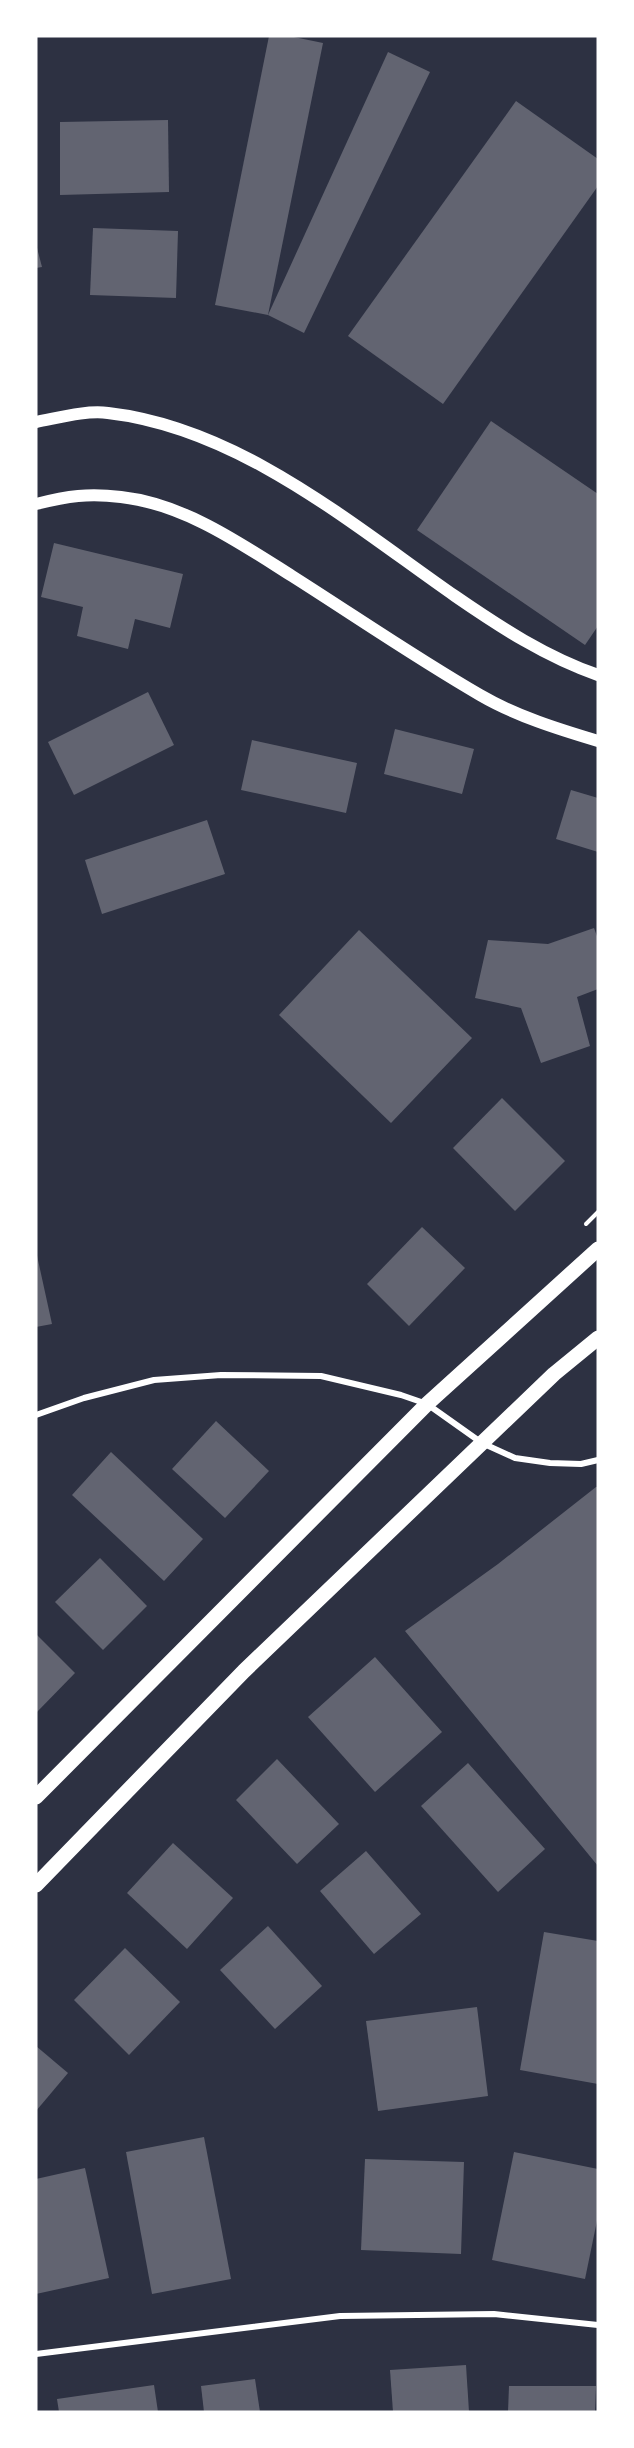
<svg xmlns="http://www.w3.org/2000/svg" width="634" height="2448" viewBox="0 0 634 2448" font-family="'DM Sans',sans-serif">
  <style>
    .building { fill: #626471 }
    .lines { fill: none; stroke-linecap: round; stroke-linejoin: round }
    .path { stroke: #fff; stroke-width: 4 }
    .minor { stroke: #fff; stroke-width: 6 }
    .secondary { stroke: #fff; stroke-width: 12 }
    .primary { stroke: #fff; stroke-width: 15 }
  </style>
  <rect width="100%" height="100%" fill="#2d3142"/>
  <g class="building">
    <path d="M 269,36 L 289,36 L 323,43 L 268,315 L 215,305 Z"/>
    <path d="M 388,52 L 430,72 L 304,333 L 268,315 Z"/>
    <path d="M 516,101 L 598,159 L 598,186 L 443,404 L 348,336 Z"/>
    <path d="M 168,120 L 169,192 L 60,195 L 60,122 Z"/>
    <path d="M 93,228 L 178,231 L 176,298 L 90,295 Z"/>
    <path d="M 36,244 L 42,267 L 36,268 Z"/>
    <path d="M 491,421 L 598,494 L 598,626 L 585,645 L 417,530 Z"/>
    <path d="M 54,543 L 183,574 L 170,628 L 135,619 L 128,649 L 77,636 L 83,607 L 41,597 Z"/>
    <path d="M 148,692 L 174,745 L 74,795 L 48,742 Z"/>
    <path d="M 395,729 L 474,749 L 462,794 L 384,774 Z"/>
    <path d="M 252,740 L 357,763 L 346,813 L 241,790 Z"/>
    <path d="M 571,790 L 598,798 L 598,852 L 556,839 Z"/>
    <path d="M 207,820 L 225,874 L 102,914 L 85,860 Z"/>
    <path d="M 594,928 L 598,939 L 598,989 L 577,997 L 590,1046 L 541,1063 L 521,1008 L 475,998 L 488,940 L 548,944 Z"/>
    <path d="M 359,930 L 472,1038 L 391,1123 L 279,1015 Z"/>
    <path d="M 502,1098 L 565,1161 L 515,1211 L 453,1148 Z"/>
    <path d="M 422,1227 L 465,1268 L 409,1326 L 367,1284 Z"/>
    <path d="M 36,1251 L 52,1324 L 36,1327 Z"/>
    <path d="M 216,1421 L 269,1471 L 225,1518 L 172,1469 Z"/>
    <path d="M 111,1452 L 203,1539 L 164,1581 L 72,1495 Z"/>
    <path d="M 596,1487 L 598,1487 L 598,1866 L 405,1631 L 498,1564 Z"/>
    <path d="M 100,1558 L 147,1606 L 103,1650 L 55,1602 Z"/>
    <path d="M 36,1634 L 75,1673 L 36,1713 Z"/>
    <path d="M 375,1657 L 442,1732 L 375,1792 L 308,1717 Z"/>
    <path d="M 277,1759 L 339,1824 L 297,1864 L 236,1800 Z"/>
    <path d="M 468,1763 L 545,1849 L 498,1892 L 421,1806 Z"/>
    <path d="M 173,1843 L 233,1898 L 187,1949 L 127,1893 Z"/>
    <path d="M 366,1851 L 421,1914 L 374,1954 L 320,1891 Z"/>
    <path d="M 268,1926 L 322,1986 L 275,2029 L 220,1970 Z"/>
    <path d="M 544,1932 L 598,1941 L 598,2084 L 520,2070 Z"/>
    <path d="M 125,1948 L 180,2002 L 129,2055 L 74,2000 Z"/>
    <path d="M 477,2007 L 488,2096 L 378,2111 L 366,2021 Z"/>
    <path d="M 36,2046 L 68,2073 L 36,2111 Z"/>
    <path d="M 204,2137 L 231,2279 L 152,2294 L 126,2152 Z"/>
    <path d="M 514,2152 L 598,2169 L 598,2216 L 585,2279 L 492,2260 Z"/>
    <path d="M 365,2159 L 464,2162 L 461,2254 L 361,2250 Z"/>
    <path d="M 85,2168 L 109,2278 L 36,2294 L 36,2179 Z"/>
    <path d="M 466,2365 L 469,2412 L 393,2412 L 390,2370 Z"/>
    <path d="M 255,2379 L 260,2412 L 204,2412 L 201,2386 Z"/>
    <path d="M 154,2385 L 158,2412 L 59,2412 L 57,2399 Z"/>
    <path d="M 509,2386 L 596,2386 L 595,2412 L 508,2412 Z"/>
  </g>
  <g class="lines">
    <path class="path" d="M 586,1224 L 598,1212"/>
    <g class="minor">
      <path d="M 36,1415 L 84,1398 L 154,1380 L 221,1375 L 321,1376 L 401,1395 L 427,1404 L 482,1443 L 515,1458 L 550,1463 L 581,1464 L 598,1460"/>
      <path d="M 36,2354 L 340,2316 L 494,2314 L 598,2325"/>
    </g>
    <g class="secondary">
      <path d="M 36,422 C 58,418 86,410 108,413 C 239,428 350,523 455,596 C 500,627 546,657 598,675"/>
      <path d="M 36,504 C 68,496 88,493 121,497 C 184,504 240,543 292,576 C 355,616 416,658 480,695 C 516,716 558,729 598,741"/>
    </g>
    <g class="primary">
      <path d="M 36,1797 L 427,1404 L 598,1249"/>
      <path d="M 36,1885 L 244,1671 L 554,1374 L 598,1338"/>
    </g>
  </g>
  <rect width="634" height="2448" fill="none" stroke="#ffffff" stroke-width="75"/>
</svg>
